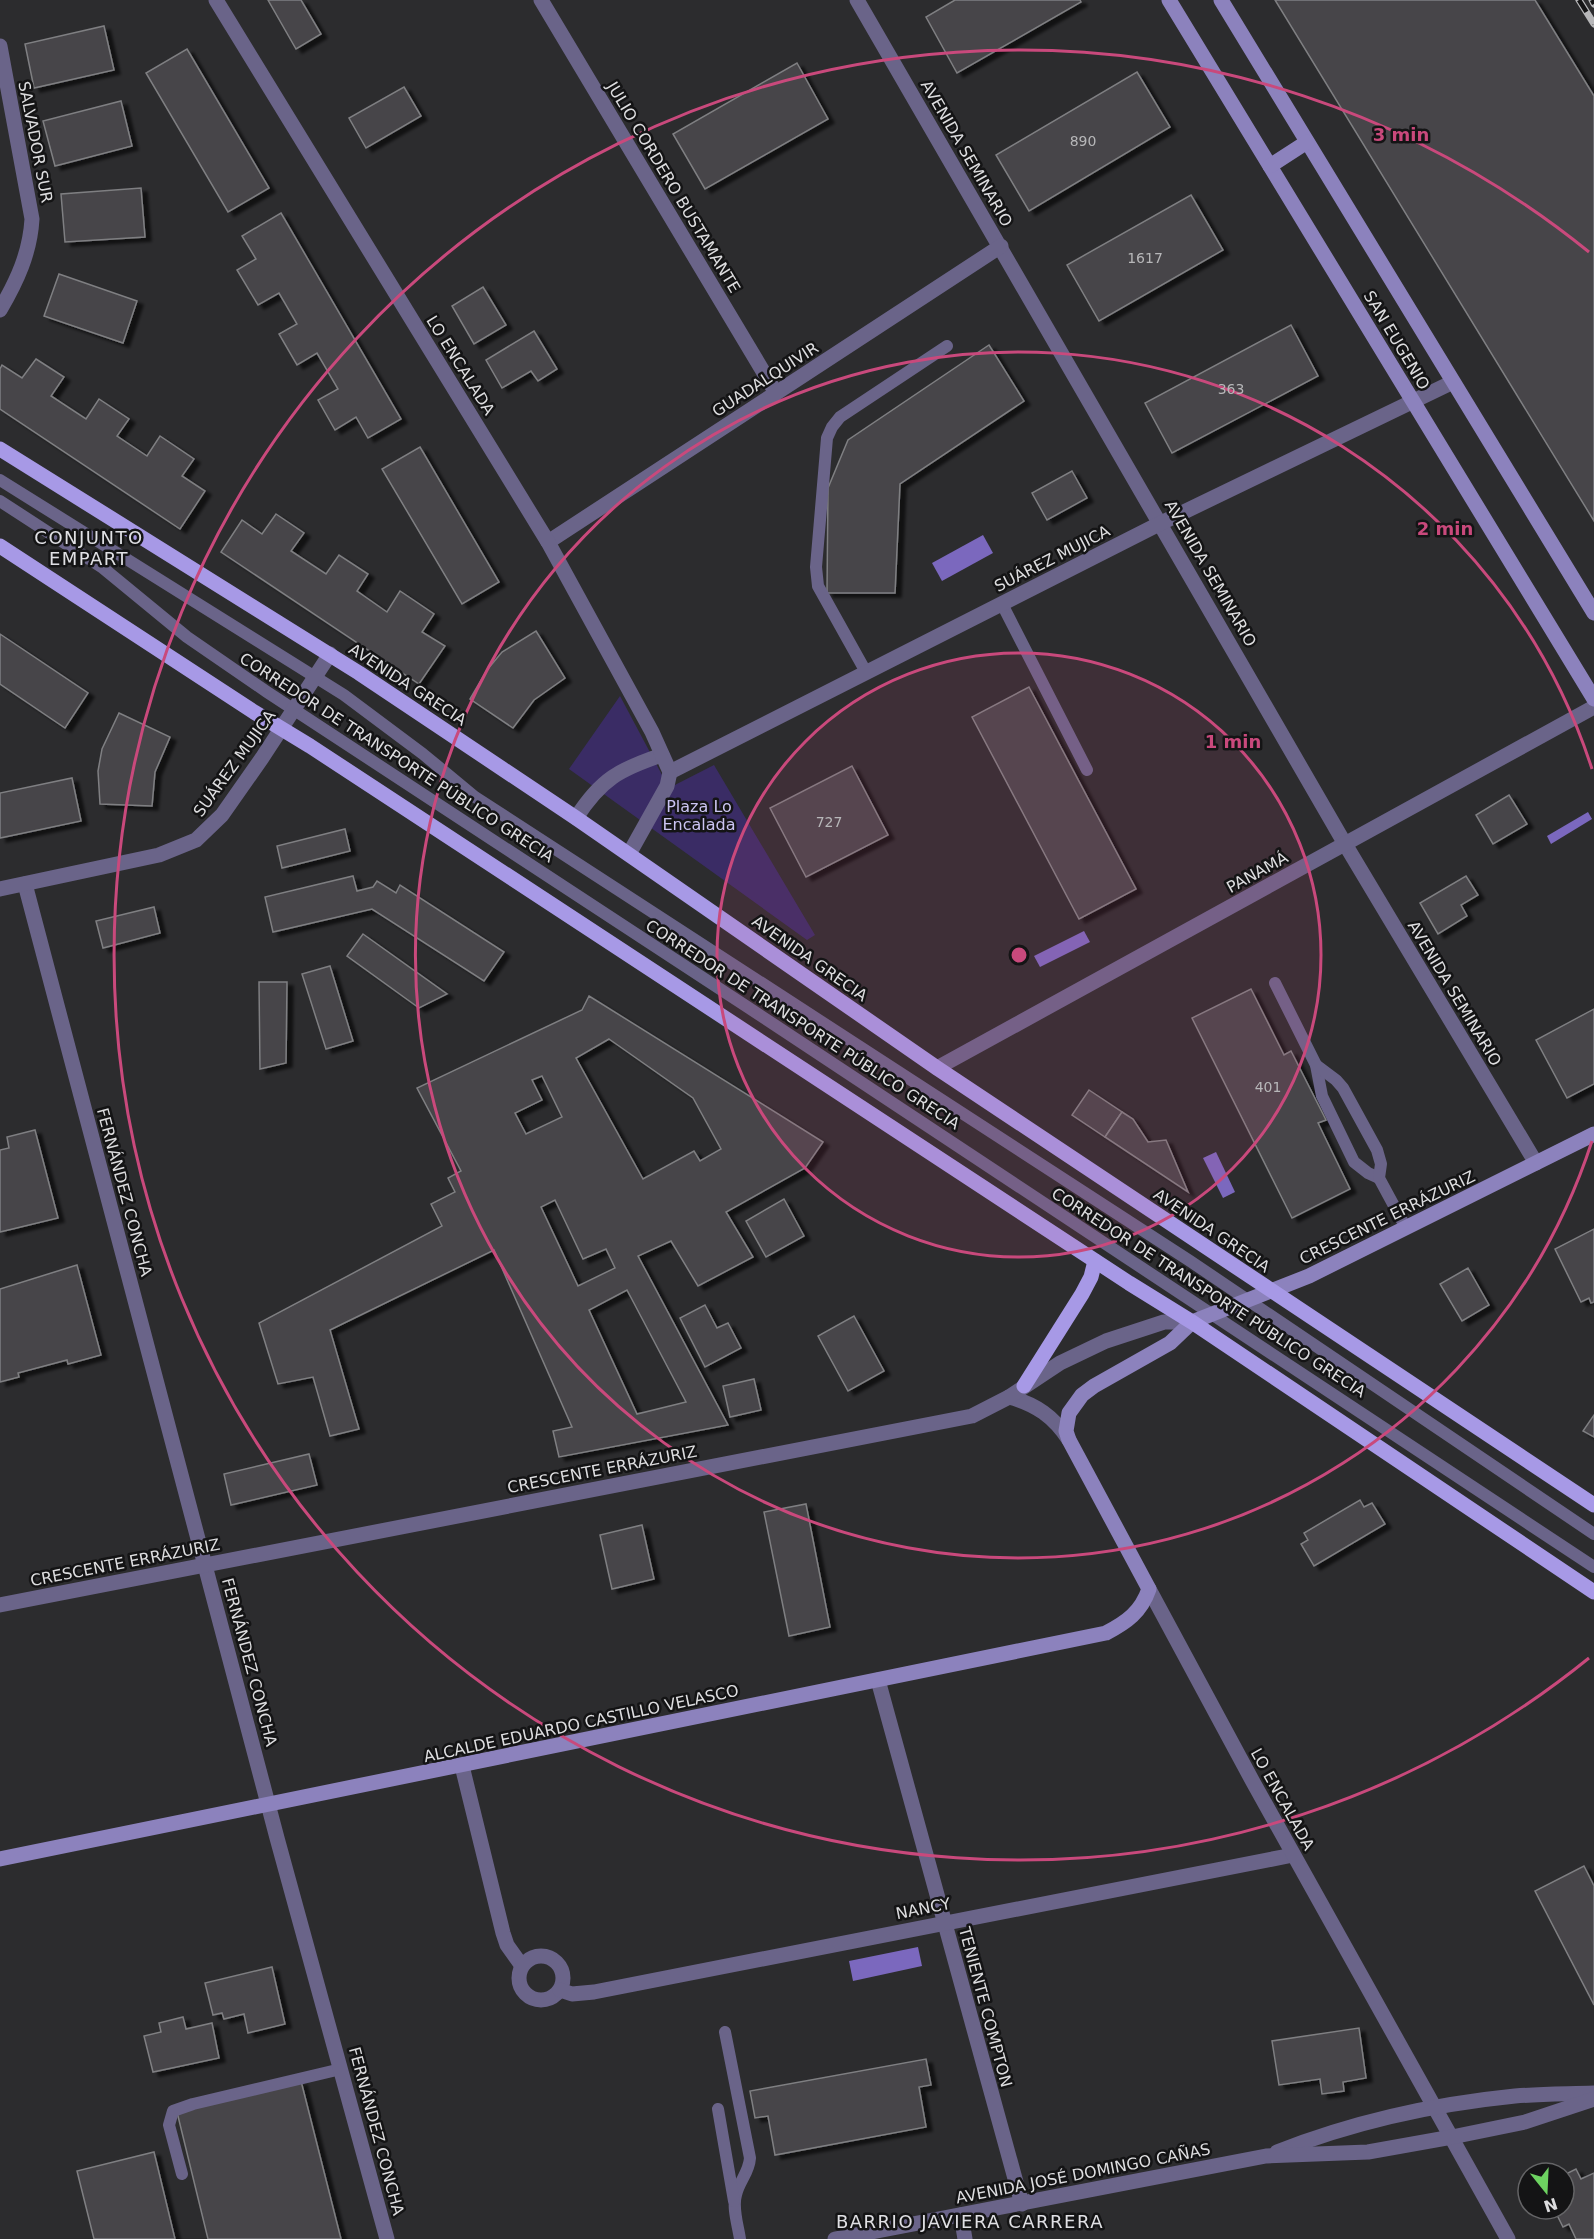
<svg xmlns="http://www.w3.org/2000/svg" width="1594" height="2239" viewBox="0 0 1594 2239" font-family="'DejaVu Sans',sans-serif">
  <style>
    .green { fill: #3a2c65 }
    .water { fill: #7b68be }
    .building { fill: #464548; stroke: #7f7f82; stroke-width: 1.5; fill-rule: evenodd; filter: url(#shadow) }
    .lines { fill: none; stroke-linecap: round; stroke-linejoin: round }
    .service { stroke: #6a6489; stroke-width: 12 }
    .minor { stroke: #6a6489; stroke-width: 15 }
    .tertiary { stroke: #6a6489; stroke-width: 15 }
    .secondary { stroke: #8c82bd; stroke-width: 15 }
    .primary { stroke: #a799e6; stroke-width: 15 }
    .rail-casing { stroke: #b7b7b9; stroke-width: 7 }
    .rail { stroke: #141415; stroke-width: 4.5; stroke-dasharray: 14; stroke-linecap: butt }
    .ring { fill: none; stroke: #c9497c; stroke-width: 3 }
    .labels { text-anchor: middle; stroke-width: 5; stroke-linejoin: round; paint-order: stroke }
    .number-label { font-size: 14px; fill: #b7b7b9 }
    .street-label { font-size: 16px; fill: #dddddf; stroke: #141415 }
    .park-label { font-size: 16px; fill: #cbc4f2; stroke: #141415 }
    .neighbourhood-label { font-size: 18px; letter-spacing: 1.5px; fill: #e0e0e4; stroke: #141415 }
    .centre { fill: #c9497c; stroke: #141415; stroke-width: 3 }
    .ring-label { font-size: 18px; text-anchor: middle; font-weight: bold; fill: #c9497c; stroke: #141415; stroke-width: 5; stroke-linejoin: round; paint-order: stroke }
  </style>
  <defs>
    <filter id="shadow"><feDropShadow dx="6" dy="4" stdDeviation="1.5" flood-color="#0009"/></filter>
  </defs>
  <rect width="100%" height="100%" fill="#2c2c2e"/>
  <path class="green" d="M 620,696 L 669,788 L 714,765 L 815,935 L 807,940 L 569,769 Z"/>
  <g class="water">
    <path d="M 983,535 L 993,553 L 942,581 L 932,563 Z"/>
    <path d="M 1588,812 L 1592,819 L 1551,844 L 1547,836 Z"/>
    <path d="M 1084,931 L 1090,942 L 1040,967 L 1034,956 Z"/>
    <path d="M 1216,1152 L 1235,1192 L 1223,1198 L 1203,1158 Z"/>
    <path d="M 918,1947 L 922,1966 L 853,1981 L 849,1961 Z"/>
  </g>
  <g class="building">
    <path d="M 268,0 L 301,0 L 321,34 L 296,49 Z"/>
    <path d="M 955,0 L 1080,0 L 1081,2 L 957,73 L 926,17 Z"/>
    <path d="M 1275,0 L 1535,0 L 1594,96 L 1594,521 Z"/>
    <path d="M 104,26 L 114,70 L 34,88 L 25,44 Z"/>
    <path d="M 187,49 L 269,188 L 228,212 L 146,73 Z"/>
    <path d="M 797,63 L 828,119 L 705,189 L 673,134 Z"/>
    <path d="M 1137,72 L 1170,127 L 1029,211 L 996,155 Z"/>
    <path d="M 404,87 L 421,116 L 366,148 L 349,118 Z"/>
    <path d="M 121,101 L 132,146 L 55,166 L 43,121 Z"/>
    <path d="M 141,188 L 145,237 L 65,242 L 61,194 Z"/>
    <path d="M 1191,195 L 1223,250 L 1099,321 L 1067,265 Z"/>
    <path d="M 281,213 L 401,419 L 368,438 L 356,417 L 335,430 L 318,400 L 338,389 L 317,353 L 297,365 L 279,334 L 297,324 L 279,293 L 258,305 L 237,270 L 256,259 L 242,236 Z"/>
    <path d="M 59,274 L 137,301 L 123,343 L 44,316 Z"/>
    <path d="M 483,287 L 506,325 L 474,344 L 452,306 Z"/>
    <path d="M 1291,325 L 1318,376 L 1172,453 L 1145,403 Z"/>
    <path d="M 534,331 L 557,369 L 538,381 L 531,371 L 502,388 L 486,360 Z"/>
    <path d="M 989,345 L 1024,401 L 900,484 L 895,593 L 827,593 L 828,488 L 848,440 Z"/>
    <path d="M 36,359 L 64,377 L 51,396 L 86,419 L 99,399 L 129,419 L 117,436 L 147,456 L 160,436 L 194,459 L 182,476 L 205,491 L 180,529 L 0,409 L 0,369 L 2,365 L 22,378 Z"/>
    <path d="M 420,447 L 499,582 L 462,604 L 382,469 Z"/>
    <path d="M 1072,471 L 1087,498 L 1047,520 L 1032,493 Z"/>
    <path d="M 276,514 L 304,533 L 291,551 L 326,574 L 339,555 L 368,574 L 357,591 L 387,612 L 400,591 L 434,614 L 422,632 L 445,646 L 419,684 L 221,552 L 242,520 L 262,534 Z"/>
    <path d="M 536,631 L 565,678 L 534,700 L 513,728 L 470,699 L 487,670 L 502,652 Z"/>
    <path d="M 0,634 L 88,693 L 65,728 L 0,684 Z"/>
    <path d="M 1029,687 L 1136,889 L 1079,919 L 972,717 Z"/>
    <path d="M 119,713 L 170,737 L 155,772 L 152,806 L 100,804 L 98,771 L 102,749 Z"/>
    <path d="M 852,766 L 888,835 L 806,877 L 770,808 Z"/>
    <path d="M 72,778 L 81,821 L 0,838 L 0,793 Z"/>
    <path d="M 1509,795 L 1527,824 L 1493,844 L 1476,815 Z"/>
    <path d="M 345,829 L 350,851 L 282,868 L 277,846 Z"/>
    <path d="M 353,876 L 357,891 L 373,887 L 377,881 L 396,893 L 400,885 L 504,952 L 484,981 L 372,909 L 273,932 L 265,897 Z"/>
    <path d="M 1466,876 L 1478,895 L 1461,905 L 1467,916 L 1438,934 L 1420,903 Z"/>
    <path d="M 154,907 L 160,933 L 103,948 L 96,921 Z"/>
    <path d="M 363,934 L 447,994 L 419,1008 L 347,956 Z"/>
    <path d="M 330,966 L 353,1041 L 326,1049 L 302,974 Z"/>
    <path d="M 259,982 L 287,982 L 286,1063 L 260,1069 Z"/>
    <path d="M 1251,989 L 1284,1055 L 1291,1051 L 1326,1120 L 1318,1123 L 1350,1189 L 1292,1218 L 1192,1018 Z"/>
    <path d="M 589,996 L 823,1142 L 805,1168 L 726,1212 L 753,1257 L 698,1286 L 671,1241 L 638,1256 L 728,1425 L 559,1457 L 553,1431 L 572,1427 L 494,1250 L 330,1330 L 359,1429 L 330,1436 L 313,1377 L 278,1384 L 259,1323 L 442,1226 L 431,1204 L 455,1192 L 448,1178 L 461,1171 L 417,1088 L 582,1010 ZM 609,1039 L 693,1098 L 721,1149 L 700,1161 L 694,1151 L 643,1179 L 576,1058 ZM 542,1076 L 562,1117 L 526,1134 L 515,1113 L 542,1100 L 532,1080 ZM 555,1200 L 583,1259 L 606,1249 L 615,1268 L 578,1286 L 541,1207 ZM 627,1290 L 686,1402 L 637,1414 L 589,1310 Z"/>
    <path d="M 1594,1009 L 1594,1084 L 1567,1098 L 1536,1040 Z"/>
    <path d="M 1089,1090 L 1122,1112 L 1105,1137 L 1072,1115 Z"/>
    <path d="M 1122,1112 L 1133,1119 L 1148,1142 L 1166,1140 L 1188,1192 L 1105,1137 Z"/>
    <path d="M 35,1130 L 58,1218 L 0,1232 L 0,1150 L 9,1148 L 7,1137 Z"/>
    <path d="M 784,1199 L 804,1236 L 766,1257 L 746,1221 Z"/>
    <path d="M 1594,1229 L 1594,1302 L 1591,1303 L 1589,1298 L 1581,1302 L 1555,1249 Z"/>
    <path d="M 77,1265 L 101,1355 L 68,1364 L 67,1360 L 18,1373 L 19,1377 L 0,1382 L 0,1289 Z"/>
    <path d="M 1468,1268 L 1489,1305 L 1462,1321 L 1440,1284 Z"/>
    <path d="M 705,1305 L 717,1328 L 728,1323 L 741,1348 L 705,1367 L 680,1318 Z"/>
    <path d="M 854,1316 L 884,1371 L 848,1391 L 818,1336 Z"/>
    <path d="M 754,1379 L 761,1410 L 730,1417 L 723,1386 Z"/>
    <path d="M 1594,1415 L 1594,1437 L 1583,1431 Z"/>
    <path d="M 309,1454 L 317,1485 L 231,1505 L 224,1474 Z"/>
    <path d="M 1360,1500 L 1364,1507 L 1372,1503 L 1385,1524 L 1314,1566 L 1301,1544 L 1308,1540 L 1304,1533 Z"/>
    <path d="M 806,1504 L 830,1627 L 789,1636 L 764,1512 Z"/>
    <path d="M 642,1525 L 654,1579 L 612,1589 L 600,1535 Z"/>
    <path d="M 1584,1866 L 1594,1886 L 1594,2005 L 1535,1891 Z"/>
    <path d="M 272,1967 L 285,2024 L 248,2033 L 244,2014 L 224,2019 L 222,2013 L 213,2015 L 205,1983 Z"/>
    <path d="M 183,2017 L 186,2029 L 212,2023 L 219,2058 L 153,2072 L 144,2036 L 161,2032 L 159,2023 Z"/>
    <path d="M 1359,2028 L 1366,2078 L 1343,2082 L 1344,2091 L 1322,2094 L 1320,2079 L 1279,2085 L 1272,2041 Z"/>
    <path d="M 926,2059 L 931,2085 L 919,2087 L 926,2127 L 775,2155 L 768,2116 L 755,2118 L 750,2091 Z"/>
    <path d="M 301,2081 L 341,2239 L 208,2239 L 177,2112 Z"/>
    <path d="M 154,2152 L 175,2239 L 94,2239 L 77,2171 Z"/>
    <path d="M 1576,2169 L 1581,2179 L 1594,2173 L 1594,2239 L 1576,2239 L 1569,2224 L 1563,2227 L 1554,2209 L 1564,2209 L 1564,2175 Z"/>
  </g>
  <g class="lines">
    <g class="service">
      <path d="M 0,480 L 344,695 L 423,754 L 475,797 L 1190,1261 L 1594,1534"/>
      <path d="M 0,501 L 103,568 L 187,637 L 267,692 L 749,1008 L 1594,1567"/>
      <path d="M 1002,604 L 1087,770"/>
      <path d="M 866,672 L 818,586 L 816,567 L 827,438 L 832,427 L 840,417 L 947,346"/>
      <path d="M 1275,983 L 1316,1065 L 1322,1096 L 1354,1162 L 1368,1173 L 1379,1178"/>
      <path d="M 1316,1065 L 1336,1080 L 1343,1088 L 1377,1150 L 1381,1164 L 1379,1178 L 1406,1228"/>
      <path d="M 725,2032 L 750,2158 C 749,2173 739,2181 736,2195 C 732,2208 738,2225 740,2239"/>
      <path d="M 718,2109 L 734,2201"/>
      <path d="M 182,2174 L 169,2125 L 173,2111 L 193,2104 L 341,2069"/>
    </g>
    <g class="minor">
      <path d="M 541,0 L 776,393"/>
      <path d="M 857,0 L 1345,844 L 1536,1163"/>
      <path d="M 0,46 L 32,219 C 30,253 17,281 0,310"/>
      <path d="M 548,542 L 1001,246"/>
      <path d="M 670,772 L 1161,523 L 1453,382"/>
      <path d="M 576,818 C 601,779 620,769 662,755"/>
      <path d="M 25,884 L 277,1838 L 387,2239"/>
      <path d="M 0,889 L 159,855 L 196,840 L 222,815 L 262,758 L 330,654"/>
      <path d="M 937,1068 L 1594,707"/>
      <path d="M 1009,1397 C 1036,1404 1054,1417 1069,1440"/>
      <path d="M 0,1605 L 972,1416 L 1009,1397 L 1060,1363 L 1106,1341 L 1164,1322 L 1192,1322"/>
      <path d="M 878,1680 L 1022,2204"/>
      <path d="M 462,1766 L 503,1933 L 507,1945 L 522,1966"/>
      <circle cx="541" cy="1978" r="22"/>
      <path d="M 560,1990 L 572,1994 L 594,1992 L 1293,1855"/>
      <path d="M 961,2215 L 965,2239"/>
    </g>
    <g class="tertiary">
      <path d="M 216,0 L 548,542 L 652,732 L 670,772 L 667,786 L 629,854"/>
      <path d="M 1149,1589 L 1253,1782 L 1508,2239"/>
      <path d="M 1277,2152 C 1353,2122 1435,2104 1515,2096 C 1542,2094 1568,2094 1594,2093"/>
      <path d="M 835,2239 L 1266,2156 L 1368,2152 L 1452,2137 L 1525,2122 L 1594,2099"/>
    </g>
    <g class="secondary">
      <path d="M 1169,0 L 1594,699"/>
      <path d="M 1221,0 L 1594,613"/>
      <path d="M 1270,166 L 1307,142"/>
      <path d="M 0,1859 L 1106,1633 C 1127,1622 1141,1612 1149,1589 L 1069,1440 L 1066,1431 L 1069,1413 L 1082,1395 L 1094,1386 L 1170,1343 L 1192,1322 L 1309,1276 L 1594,1134"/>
    </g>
    <g class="primary">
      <path d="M 0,449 L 359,673 L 576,818 L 937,1068 L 1594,1505"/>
      <path d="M 0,546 L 254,712 L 310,746 L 1129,1283 L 1192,1322 L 1594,1592"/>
      <path d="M 1024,1386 L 1082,1294 L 1091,1277 L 1095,1261"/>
    </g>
    <g class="rail-casing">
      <g id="rail">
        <path d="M 1579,0 L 1594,24"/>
        <path d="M 1592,0 L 1594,4"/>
      </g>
    </g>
    <use href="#rail" class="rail"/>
  </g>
  <circle cx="1019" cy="955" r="302" fill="#c9497c" fill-opacity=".12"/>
  <g class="ring">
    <circle cx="1019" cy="955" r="302"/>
    <path d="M1592 1141A603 603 0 1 1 1592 769"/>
    <path d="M1589 1658A905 905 0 1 1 1589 252"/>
  </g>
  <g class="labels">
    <g class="number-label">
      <text x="1083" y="146">890</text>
      <text x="1145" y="263">1617</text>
      <text x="1231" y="394">363</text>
      <text x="829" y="827">727</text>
      <text x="1268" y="1092">401</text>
    </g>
    <g class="street-label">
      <text transform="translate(36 142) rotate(79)" y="6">SALVADOR SUR</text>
      <text transform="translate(967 153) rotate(60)" y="6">AVENIDA SEMINARIO</text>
      <text transform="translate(674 187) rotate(59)" y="6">JULIO CORDERO BUSTAMANTE</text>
      <text transform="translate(1397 340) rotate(59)" y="6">SAN EUGENIO</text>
      <text transform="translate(461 365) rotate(58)" y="6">LO ENCALADA</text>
      <text transform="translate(765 379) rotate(-33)" y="6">GUADALQUIVIR</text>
      <text transform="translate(1052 558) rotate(-27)" y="6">SUÁREZ MUJICA</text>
      <text transform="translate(1211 573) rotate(60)" y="6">AVENIDA SEMINARIO</text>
      <text transform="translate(408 684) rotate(33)" y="6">AVENIDA GRECIA</text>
      <text transform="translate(397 757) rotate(33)" y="6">CORREDOR DE TRANSPORTE PÚBLICO GRECIA</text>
      <text transform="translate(234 763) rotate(-54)" y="6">SUÁREZ MUJICA</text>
      <text transform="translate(1257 872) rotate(-29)" y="6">PANAMÁ</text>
      <text transform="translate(810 958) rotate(35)" y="6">AVENIDA GRECIA</text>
      <text transform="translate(1455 993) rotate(59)" y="6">AVENIDA SEMINARIO</text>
      <text transform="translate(803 1024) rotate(33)" y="6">CORREDOR DE TRANSPORTE PÚBLICO GRECIA</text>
      <text transform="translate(125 1192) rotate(75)" y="6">FERNÁNDEZ CONCHA</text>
      <text transform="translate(1387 1217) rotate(-26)" y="6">CRESCENTE ERRÁZURIZ</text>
      <text transform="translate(1212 1230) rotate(34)" y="6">AVENIDA GRECIA</text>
      <text transform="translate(1209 1292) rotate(33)" y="6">CORREDOR DE TRANSPORTE PÚBLICO GRECIA</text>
      <text transform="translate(602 1469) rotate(-11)" y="6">CRESCENTE ERRÁZURIZ</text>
      <text transform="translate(125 1562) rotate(-11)" y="6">CRESCENTE ERRÁZURIZ</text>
      <text transform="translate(250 1662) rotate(75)" y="6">FERNÁNDEZ CONCHA</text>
      <text transform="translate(581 1723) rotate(-12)" y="6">ALCALDE EDUARDO CASTILLO VELASCO</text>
      <text transform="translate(1283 1799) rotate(61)" y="6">LO ENCALADA</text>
      <text transform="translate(923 1908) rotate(-11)" y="6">NANCY</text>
      <text transform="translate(986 2007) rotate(75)" y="6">TENIENTE COMPTON</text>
      <text transform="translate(377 2131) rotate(75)" y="6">FERNÁNDEZ CONCHA</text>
      <text transform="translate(1083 2173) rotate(-11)" y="6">AVENIDA JOSÉ DOMINGO CAÑAS</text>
    </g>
    <g class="park-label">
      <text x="699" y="812">Plaza Lo<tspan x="699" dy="18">Encalada</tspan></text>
    </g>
    <g class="neighbourhood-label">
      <text x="89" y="544">CONJUNTO<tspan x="89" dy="21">EMPART</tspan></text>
      <text x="970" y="2228">BARRIO JAVIERA CARRERA</text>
    </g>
  </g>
  <circle cx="1019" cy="955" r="9" class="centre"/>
  <g class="ring-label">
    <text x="1401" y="141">3 min</text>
    <text x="1445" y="535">2 min</text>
    <text x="1233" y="748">1 min</text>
  </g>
  <g transform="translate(1546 2191) rotate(162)"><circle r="28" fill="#141415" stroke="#646466" stroke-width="1.5"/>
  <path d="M0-4.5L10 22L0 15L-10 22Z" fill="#6dd361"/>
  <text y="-9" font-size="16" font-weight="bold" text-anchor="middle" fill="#dddddf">N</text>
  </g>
</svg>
